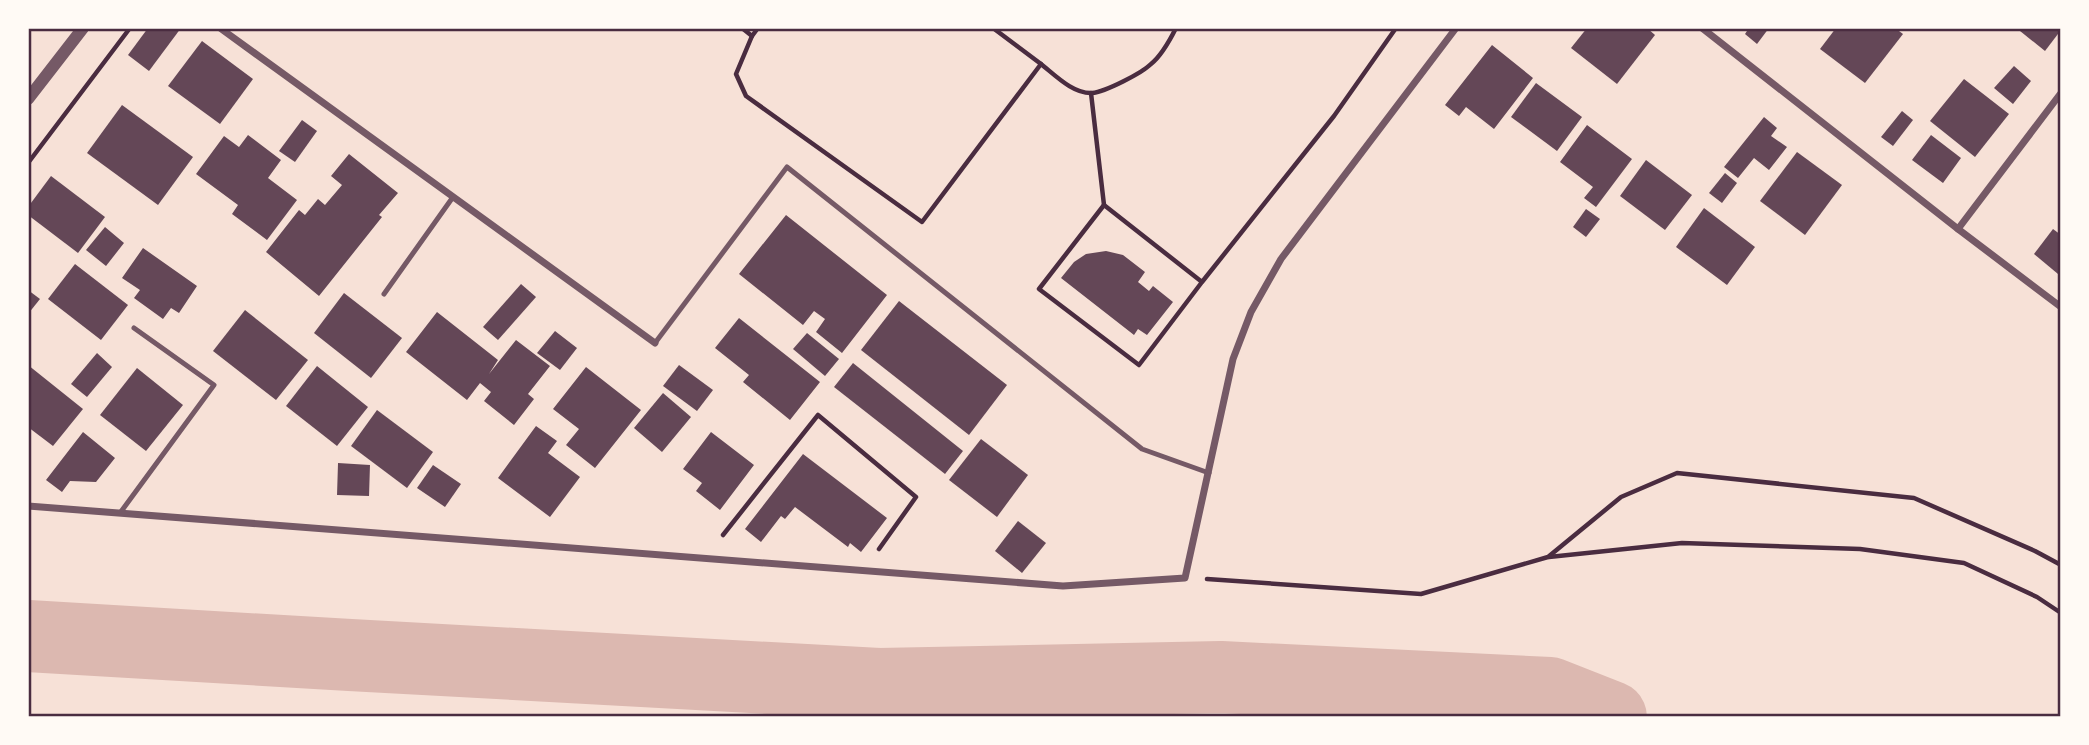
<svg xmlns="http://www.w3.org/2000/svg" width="2089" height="745" viewBox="0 0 2089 745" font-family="'Titillium Web',sans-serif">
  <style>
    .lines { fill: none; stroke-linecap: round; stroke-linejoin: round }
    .river { stroke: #dcb8b0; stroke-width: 72 }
    .building { fill: #644757 }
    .path { stroke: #4a2c40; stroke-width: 4.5 }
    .service { stroke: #755966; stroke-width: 5 }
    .minor { stroke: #755966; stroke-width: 7 }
    .tertiary { stroke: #755966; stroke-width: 12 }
    .neatline { fill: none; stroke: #4a2c40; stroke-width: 2.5 }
  </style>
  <rect width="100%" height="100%" fill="#f7e1d7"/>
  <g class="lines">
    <path class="river" d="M 28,636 L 350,655 L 879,684 L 1221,677 L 1550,693 L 1611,717"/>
  </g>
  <g class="building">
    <path d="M 148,28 L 181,28 L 149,71 L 128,55 Z"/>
    <path d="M 1587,28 L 1647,28 L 1655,35 L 1617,84 L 1571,48 Z"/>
    <path d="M 1749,28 L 1769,28 L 1757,44 L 1745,34 Z"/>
    <path d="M 1836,28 L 1895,28 L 1903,34 L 1865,83 L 1820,49 Z"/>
    <path d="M 2022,28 L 2061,28 L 2061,30 L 2045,51 L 2020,31 Z"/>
    <path d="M 202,41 L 253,79 L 220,124 L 168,86 Z"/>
    <path d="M 1492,45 L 1533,78 L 1494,129 L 1466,107 L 1459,116 L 1445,105 Z"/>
    <path d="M 2014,66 L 2031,81 L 2013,104 L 1994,88 Z"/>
    <path d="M 1964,79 L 2009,114 L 1975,157 L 1930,121 Z"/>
    <path d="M 1536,83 L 1582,117 L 1557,151 L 1511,117 Z"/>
    <path d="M 122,105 L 193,157 L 158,205 L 87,153 Z"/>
    <path d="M 1902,111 L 1913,120 L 1893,146 L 1881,137 Z"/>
    <path d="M 1764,117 L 1777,128 L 1771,136 L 1787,147 L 1769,170 L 1754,158 L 1738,178 L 1724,167 Z"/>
    <path d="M 302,120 L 317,131 L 295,162 L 279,151 Z"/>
    <path d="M 1587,125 L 1632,159 L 1596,207 L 1584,198 L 1593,187 L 1560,162 Z"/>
    <path d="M 248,135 L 281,160 L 268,178 L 297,200 L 267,240 L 232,214 L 238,205 L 196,174 L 224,136 L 239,147 Z"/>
    <path d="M 1931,135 L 1961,158 L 1943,183 L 1912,160 Z"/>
    <path d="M 1797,152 L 1842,185 L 1805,235 L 1760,201 Z"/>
    <path d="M 349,154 L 398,193 L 379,215 L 382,217 L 319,296 L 266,252 L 299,210 L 305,215 L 318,199 L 325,205 L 342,185 L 331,176 Z"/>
    <path d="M 1646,160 L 1692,195 L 1665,230 L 1620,196 Z"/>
    <path d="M 1725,173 L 1737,183 L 1722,203 L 1709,193 Z"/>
    <path d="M 51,176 L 105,217 L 78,253 L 28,215 L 28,207 Z"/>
    <path d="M 1704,208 L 1755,247 L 1727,285 L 1676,247 Z"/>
    <path d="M 1586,209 L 1600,219 L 1586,237 L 1573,227 Z"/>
    <path d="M 786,215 L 887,295 L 842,353 L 816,332 L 825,319 L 814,311 L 803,325 L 739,274 Z"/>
    <path d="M 105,227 L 124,243 L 106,266 L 86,250 Z"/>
    <path d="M 2053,229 L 2061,235 L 2061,270 L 2058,274 L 2034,254 Z"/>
    <path d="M 143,248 L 197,286 L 179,313 L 171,308 L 163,319 L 134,298 L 140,290 L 122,278 Z"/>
    <path d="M 1106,251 L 1123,255 L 1145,272 L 1138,282 L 1149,291 L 1153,286 L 1173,302 L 1147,335 L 1138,329 L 1134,335 L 1061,278 L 1074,262 L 1086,254 Z"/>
    <path d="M 75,264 L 128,305 L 101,340 L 48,299 Z"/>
    <path d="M 521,284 L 536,297 L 498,340 L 483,327 Z"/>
    <path d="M 28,290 L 40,299 L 28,314 Z"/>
    <path d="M 344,293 L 402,338 L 371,378 L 314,333 Z"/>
    <path d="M 899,301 L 1007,385 L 969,435 L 861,350 Z"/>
    <path d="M 245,310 L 308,360 L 276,400 L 213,351 Z"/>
    <path d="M 437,312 L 498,360 L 489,374 L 516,340 L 550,366 L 528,394 L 534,399 L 514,425 L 484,401 L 491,392 L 480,383 L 467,400 L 406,352 Z"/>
    <path d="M 739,318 L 820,382 L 790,420 L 743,382 L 749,375 L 715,348 Z"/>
    <path d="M 555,331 L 577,348 L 560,370 L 537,353 Z"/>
    <path d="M 807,333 L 839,359 L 825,376 L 793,349 Z"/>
    <path d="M 97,353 L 112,367 L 87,397 L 71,384 Z"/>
    <path d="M 853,363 L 963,451 L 945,474 L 834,387 Z"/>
    <path d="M 28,365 L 83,409 L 53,446 L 28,427 Z"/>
    <path d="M 679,365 L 713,390 L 697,411 L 663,386 Z"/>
    <path d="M 317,366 L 368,407 L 337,446 L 286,406 Z"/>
    <path d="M 586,367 L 641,410 L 595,468 L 566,445 L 579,429 L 553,409 Z"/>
    <path d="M 137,368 L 183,405 L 146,451 L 100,415 Z"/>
    <path d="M 663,393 L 691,417 L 662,452 L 634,428 Z"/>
    <path d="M 377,410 L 433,452 L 407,488 L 351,446 Z"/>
    <path d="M 536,426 L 557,441 L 548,453 L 580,477 L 550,517 L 498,478 Z"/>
    <path d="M 83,432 L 115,458 L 96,482 L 70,481 L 62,492 L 46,480 Z"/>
    <path d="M 711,432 L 754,465 L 720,510 L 696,491 L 702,483 L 683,469 Z"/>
    <path d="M 981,439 L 1028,475 L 997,517 L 949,480 Z"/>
    <path d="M 803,454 L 887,518 L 861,552 L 850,543 L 848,547 L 795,507 L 785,519 L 781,516 L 761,542 L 745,529 Z"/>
    <path d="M 338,463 L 370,465 L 369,496 L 337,495 Z"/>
    <path d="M 433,465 L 461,484 L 445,507 L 417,488 Z"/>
    <path d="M 1018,521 L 1046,543 L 1022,573 L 995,551 Z"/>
  </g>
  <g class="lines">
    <g class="path">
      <path d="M 742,28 L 752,36"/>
      <path d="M 758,28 L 752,36 L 736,74 L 746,96 L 922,222 L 1041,64 L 993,28"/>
      <path d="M 1041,64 C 1055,75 1073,94 1092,93 C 1105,92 1142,73 1151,64 C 1161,56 1170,40 1176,28"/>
      <path d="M 1091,93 L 1104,205"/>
      <path d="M 28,163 L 130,28"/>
      <path d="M 1202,282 L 1104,205 L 1039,289 L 1139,365 L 1202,282 L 1334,116 L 1396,28"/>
      <path d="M 723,535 L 818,415 L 916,497 L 879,549"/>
      <path d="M 1549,557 L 1682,543 L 1860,549 L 1964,563 L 2037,597 L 2061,613"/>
      <path d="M 1207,579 L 1421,594 L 1548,557 L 1621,497 L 1677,473 L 1914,498 L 2035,551 L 2061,565"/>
    </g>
    <g class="service">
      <path d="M 384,294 L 453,197"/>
      <path d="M 655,343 L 787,167 L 1142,449 L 1209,473"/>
      <path d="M 120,513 L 214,385 L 134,328"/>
    </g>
    <g class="minor">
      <path d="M 220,28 L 655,343"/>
      <path d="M 1702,28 L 1958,229 L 2061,307"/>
      <path d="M 1958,229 L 2061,93"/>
      <path d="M 28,506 L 1063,586 L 1185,578 L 1233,359 L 1251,312 L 1281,259 L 1456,28"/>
    </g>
    <path class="tertiary" d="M 28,99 L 83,28"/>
  </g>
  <rect width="2089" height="745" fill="none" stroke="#fffaf5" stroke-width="60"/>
  <rect x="30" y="30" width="2029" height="685" class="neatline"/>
</svg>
